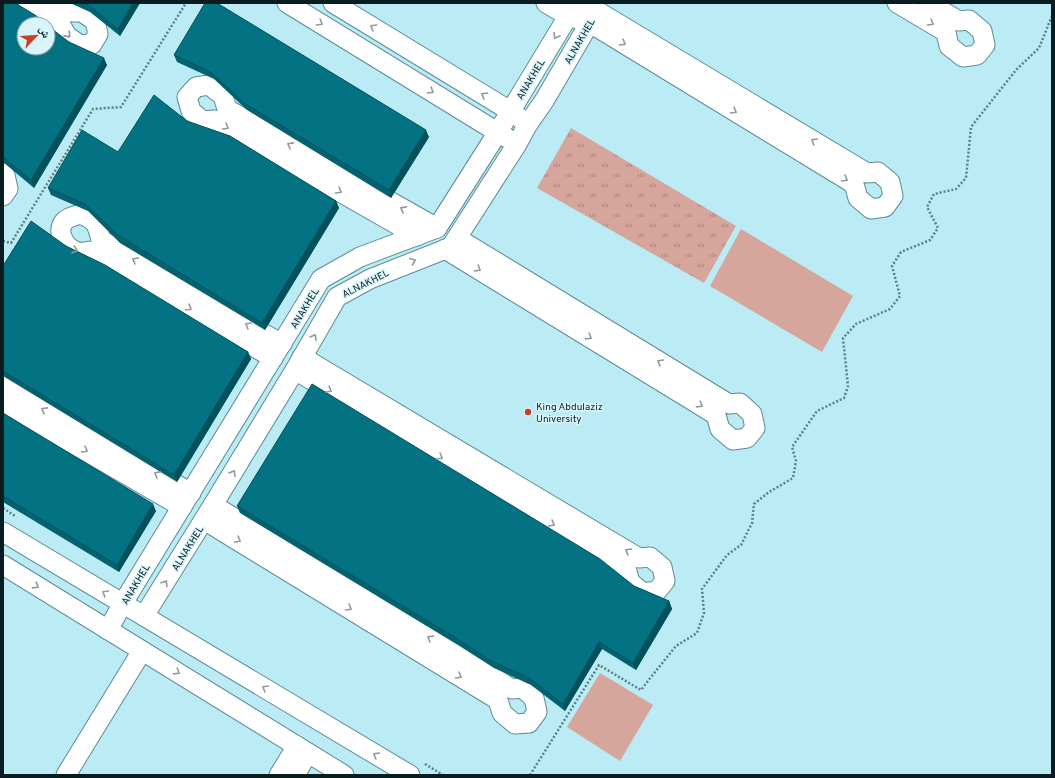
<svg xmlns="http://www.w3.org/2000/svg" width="1055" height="778" viewBox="0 0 1055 778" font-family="Overpass,'Noto Naskh Arabic',sans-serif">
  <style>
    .park { fill: url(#park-tufts) }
    .garden { fill: #d6a59b }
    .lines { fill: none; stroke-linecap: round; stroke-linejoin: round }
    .minor-casing { stroke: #5c8b94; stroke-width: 21 }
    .path { stroke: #5d7f85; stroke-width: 2.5; stroke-dasharray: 2 2; stroke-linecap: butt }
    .minor { stroke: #fff; stroke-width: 19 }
    .wall { fill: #036270 }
    .shaded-wall { fill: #02505b }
    .building { fill: #037282; stroke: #02505b }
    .oneway { stroke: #90999b }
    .poi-dot { fill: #ca3f28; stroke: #d8f5fb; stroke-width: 1.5 }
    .labels { text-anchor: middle; stroke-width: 3; stroke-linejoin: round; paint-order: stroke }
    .street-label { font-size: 10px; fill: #091d21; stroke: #d8f5fb }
    .poi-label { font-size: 10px; fill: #091d21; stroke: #d8f5fb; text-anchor: start }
  </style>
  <defs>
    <pattern id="park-tufts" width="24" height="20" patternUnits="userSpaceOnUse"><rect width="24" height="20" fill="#d6a59b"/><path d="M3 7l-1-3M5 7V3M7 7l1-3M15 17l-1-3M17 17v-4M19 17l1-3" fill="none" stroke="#ac867e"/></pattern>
  </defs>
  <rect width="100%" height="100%" fill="#bbecf6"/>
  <path class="park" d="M 571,128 L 736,226 L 704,283 L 537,188 Z"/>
  <g class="garden">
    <path d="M 741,229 L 853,296 L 822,352 L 710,286 Z"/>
    <path d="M 600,673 L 653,705 L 620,761 L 567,727 Z"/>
  </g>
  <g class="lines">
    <g class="minor-casing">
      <g id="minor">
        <path d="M 28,3 L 59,22 L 67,36 L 80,45 L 92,44 L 98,34 L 95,21 L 82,12 L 68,12 L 53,3"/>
        <path d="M 287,3 L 507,138"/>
        <path d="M 333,3 L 510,111 L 521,119"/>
        <path d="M 546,3 L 568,16 L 590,23 L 854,184 L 858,198 L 871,209 L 885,207 L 893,196 L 890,182 L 878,172 L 867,173 L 597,11 L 575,5 L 572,3"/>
        <path d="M 897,3 L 946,32 L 949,46 L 963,57 L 977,55 L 985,45 L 982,31 L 969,20 L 959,21 L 928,3"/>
        <path d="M 3,173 L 5,175 L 8,189 L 3,196"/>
        <path d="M 417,236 L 214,120 L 203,121 L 191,111 L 187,97 L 196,87 L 209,85 L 223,96 L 227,109 L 437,228"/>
        <path d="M 445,249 L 716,415 L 720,429 L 733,440 L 747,438 L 755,428 L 752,414 L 740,403 L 729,404 L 457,238"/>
        <path d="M 273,358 L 92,251 C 88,251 83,253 79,252 C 67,250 56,234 63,223 C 66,218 74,216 80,214 C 96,220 97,224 101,240 L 282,344"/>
        <path d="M 295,370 L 626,568 L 630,582 L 643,593 L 657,591 L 665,581 L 662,567 L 650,557 L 639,558 L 302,357"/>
        <path d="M 3,386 L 191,493"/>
        <path d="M 3,403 L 182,507"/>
        <path d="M 204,520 L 498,700 L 502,713 L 515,724 L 529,723 L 537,712 L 534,698 L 522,688 L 512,689 L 213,505"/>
        <path d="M 3,532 L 410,775"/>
        <path d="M 3,565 L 344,775"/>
        <path d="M 144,616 L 213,505 L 295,370 L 337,297 L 370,279 L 451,247 L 517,144 L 528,124 L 544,101 L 596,12"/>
        <path d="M 108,630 L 123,603 L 321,279 L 360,257 L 437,228 L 498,132 L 576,3"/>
        <path d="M 66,775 L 142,651"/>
        <path d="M 279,775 L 297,746"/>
        <path d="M 295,775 L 308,753"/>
      </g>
    </g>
    <g class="path">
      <path d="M 3,241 L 11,243 L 93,109 L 121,107 L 186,3"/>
      <path d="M 3,508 L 15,516"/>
      <path d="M 425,764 L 443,775"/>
      <path d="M 530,775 L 599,665 L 641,690 L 651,677 L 676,646 L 697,633 L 704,613 L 702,589 L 727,555 L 741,545 L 752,523 L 754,504 L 769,492 L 793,478 L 796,461 L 792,447 L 817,411 L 844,398 L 848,386 L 843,338 L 856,324 L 890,309 L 900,296 L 892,266 L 901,252 L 930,240 L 938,228 L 927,207 L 934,194 L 956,189 L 966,178 L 971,127 L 1016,70 L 1039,48 L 1052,16"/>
    </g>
    <use href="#minor" class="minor"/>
  </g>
  <g class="wall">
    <path d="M 3,3 L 107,65 L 34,188 L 3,162 Z"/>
    <path d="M 70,3 L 140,3 L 120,36 L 90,12 Z"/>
    <path d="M 174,55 L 429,137 L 391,198 L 247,110 L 214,79 L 177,62 Z"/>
    <path d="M 187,121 L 336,201 L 339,208 L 265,330 L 120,243 L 88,211 L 51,195 L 48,188 L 118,152 Z"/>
    <path d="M 66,246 L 248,352 L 251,359 L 177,482 L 3,376 L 3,266 Z"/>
    <path d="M 3,413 L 156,511 L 119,572 L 3,502 Z"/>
    <path d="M 237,506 L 634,586 L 669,601 L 672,609 L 636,670 L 602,649 L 565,711 L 531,685 L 494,668 L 458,645 L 240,513 Z"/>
  </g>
  <g class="shaded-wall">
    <path d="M 133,3 L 140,3 L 120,36 L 118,29 Z"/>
    <path d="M 104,58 L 107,65 L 34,188 L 31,180 Z"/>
    <path d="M 426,130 L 429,137 L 391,198 L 389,190 Z"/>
    <path d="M 336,201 L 339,208 L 265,330 L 262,323 Z"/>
    <path d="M 248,352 L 251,359 L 177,482 L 174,475 Z"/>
    <path d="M 153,504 L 156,511 L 119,572 L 117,565 Z"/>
    <path d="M 669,601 L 672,609 L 636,670 L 633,663 Z"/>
    <path d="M 599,642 L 602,649 L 565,711 L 563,704 Z"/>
  </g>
  <g class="building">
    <path d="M 3,3 L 15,3 L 35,15 L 46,24 L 24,24 L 24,48 L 48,48 L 48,26 L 69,42 L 104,58 L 31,180 L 3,157 Z"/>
    <path d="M 84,3 L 133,3 L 118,29 L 88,5 Z"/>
    <path d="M 205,3 L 217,3 L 426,130 L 389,190 L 244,103 L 211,72 L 174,55 Z"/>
    <path d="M 154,95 L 187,121 L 230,136 L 336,201 L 262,323 L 118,235 L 85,204 L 48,188 L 82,130 L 118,152 Z"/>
    <path d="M 31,221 L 66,246 L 105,265 L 248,352 L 174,475 L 3,371 L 3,266 Z"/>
    <path d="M 312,384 L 600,559 L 634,586 L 669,601 L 633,663 L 599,642 L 563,704 L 529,678 L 491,661 L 456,638 L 237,506 Z"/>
    <path d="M 3,413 L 153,504 L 117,565 L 3,496 Z"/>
  </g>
  <defs><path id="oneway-chevron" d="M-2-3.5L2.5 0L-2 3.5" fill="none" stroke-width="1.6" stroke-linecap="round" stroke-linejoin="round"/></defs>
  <g class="oneway">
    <use href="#oneway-chevron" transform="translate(320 23) rotate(31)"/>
    <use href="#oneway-chevron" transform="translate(931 23) rotate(31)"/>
    <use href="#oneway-chevron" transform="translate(373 27) rotate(-149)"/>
    <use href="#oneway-chevron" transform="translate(68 35) rotate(48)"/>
    <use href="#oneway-chevron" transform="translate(556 36) rotate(121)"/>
    <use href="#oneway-chevron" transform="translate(623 43) rotate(31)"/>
    <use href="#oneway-chevron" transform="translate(431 91) rotate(31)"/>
    <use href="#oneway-chevron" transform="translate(484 95) rotate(-149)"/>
    <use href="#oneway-chevron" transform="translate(734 111) rotate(31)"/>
    <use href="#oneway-chevron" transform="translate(226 127) rotate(30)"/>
    <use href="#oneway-chevron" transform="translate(814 141) rotate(-149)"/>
    <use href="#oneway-chevron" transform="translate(290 145) rotate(-151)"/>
    <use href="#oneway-chevron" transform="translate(845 179) rotate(31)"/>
    <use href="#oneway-chevron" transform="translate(339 191) rotate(30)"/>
    <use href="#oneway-chevron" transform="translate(403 209) rotate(-151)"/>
    <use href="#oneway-chevron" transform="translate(75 250) rotate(19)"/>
    <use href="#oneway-chevron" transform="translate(135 260) rotate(-150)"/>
    <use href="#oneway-chevron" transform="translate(413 261) rotate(-22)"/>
    <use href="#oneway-chevron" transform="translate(478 269) rotate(32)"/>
    <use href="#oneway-chevron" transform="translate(189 308) rotate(30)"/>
    <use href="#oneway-chevron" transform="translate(248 325) rotate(-150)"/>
    <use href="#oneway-chevron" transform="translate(314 337) rotate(-60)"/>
    <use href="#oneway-chevron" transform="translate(589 337) rotate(32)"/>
    <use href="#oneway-chevron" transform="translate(660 362) rotate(-149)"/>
    <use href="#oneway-chevron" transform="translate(329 390) rotate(31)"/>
    <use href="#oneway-chevron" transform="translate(700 405) rotate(32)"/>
    <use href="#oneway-chevron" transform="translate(44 410) rotate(-151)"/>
    <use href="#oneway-chevron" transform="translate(85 450) rotate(30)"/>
    <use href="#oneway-chevron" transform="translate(440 457) rotate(31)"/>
    <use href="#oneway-chevron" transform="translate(233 473) rotate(-59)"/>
    <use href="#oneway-chevron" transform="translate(157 474) rotate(-151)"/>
    <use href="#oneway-chevron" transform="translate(552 524) rotate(31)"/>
    <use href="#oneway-chevron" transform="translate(238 540) rotate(31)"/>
    <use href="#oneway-chevron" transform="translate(628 551) rotate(-149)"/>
    <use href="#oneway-chevron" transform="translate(165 583) rotate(-58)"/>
    <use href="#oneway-chevron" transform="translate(36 586) rotate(32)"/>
    <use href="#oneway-chevron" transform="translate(105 593) rotate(-149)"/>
    <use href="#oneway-chevron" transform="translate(349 608) rotate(31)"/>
    <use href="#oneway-chevron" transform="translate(430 638) rotate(-148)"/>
    <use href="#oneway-chevron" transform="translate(177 672) rotate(32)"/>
    <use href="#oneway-chevron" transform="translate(459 676) rotate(31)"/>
    <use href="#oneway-chevron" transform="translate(265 688) rotate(-149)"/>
    <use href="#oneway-chevron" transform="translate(376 755) rotate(-149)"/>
  </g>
  <circle class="poi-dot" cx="528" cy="412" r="4"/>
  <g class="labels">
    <g class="street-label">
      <text transform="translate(579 41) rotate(-60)" y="4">ALNAKHEL</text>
      <text transform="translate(530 79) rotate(-59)" y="4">ANAKHEL</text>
      <text transform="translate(365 283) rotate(-27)" y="4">ALNAKHEL</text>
      <text transform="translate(304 308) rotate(-59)" y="4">ANAKHEL</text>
      <text transform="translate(187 548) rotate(-58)" y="4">ALNAKHEL</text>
      <text transform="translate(135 584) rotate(-59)" y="4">ANAKHEL</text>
    </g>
    <g class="poi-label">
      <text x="536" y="410">King Abdulaziz<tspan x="536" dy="12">University</tspan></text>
    </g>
  </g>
  <rect width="1055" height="778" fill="none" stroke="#091d21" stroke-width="8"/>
  <g transform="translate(36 36) rotate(65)"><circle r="19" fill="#d8f5fb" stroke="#859fa4"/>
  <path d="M0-3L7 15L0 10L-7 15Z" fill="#ca3f28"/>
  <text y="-6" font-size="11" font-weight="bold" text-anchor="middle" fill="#091d21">ش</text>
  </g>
</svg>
